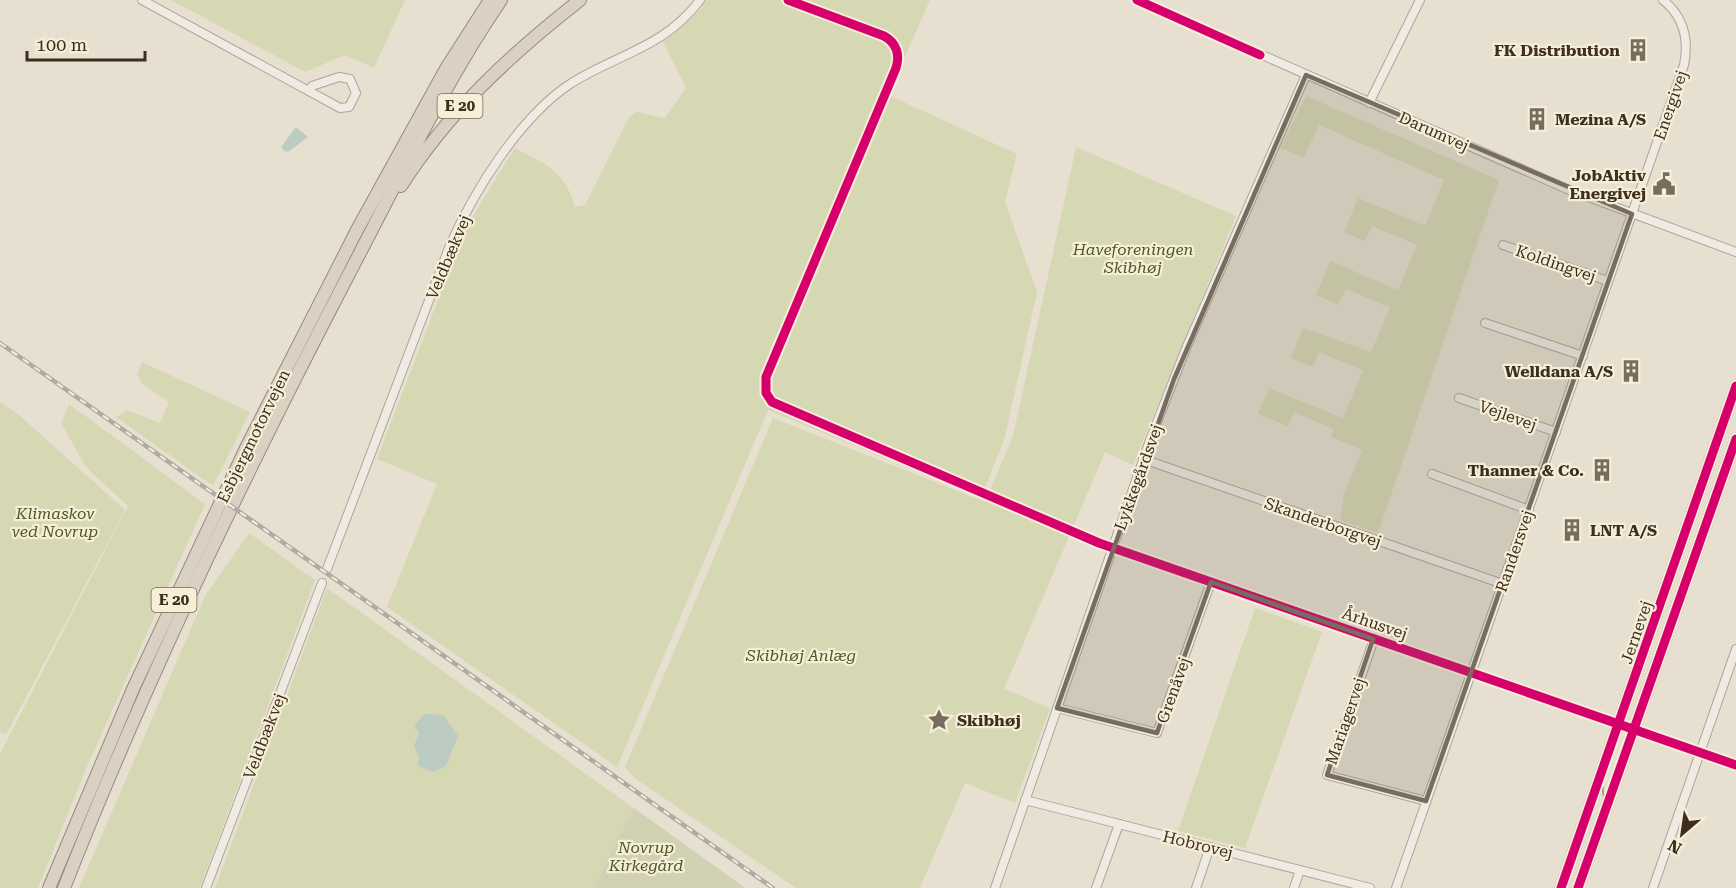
<svg xmlns="http://www.w3.org/2000/svg" width="1736" height="888" viewBox="0 0 1736 888" font-family="'Roboto Serif',serif">
  <style>
    .green { fill: #d6d7b3 }
    .cemetery { fill: #d1d1b3 }
    .water { fill: #bcccc2 }
    .lines { fill: none; stroke-linecap: round; stroke-linejoin: round }
    .minor-casing { stroke: #ada599; stroke-width: 10 }
    .major-casing { stroke: #928b80; stroke-width: 13 }
    .highway-casing { stroke: #928b80; stroke-width: 14 }
    .minor { stroke: #efebe3; stroke-width: 8 }
    .major { stroke: #e6e1d4; stroke-width: 10 }
    .highway { stroke: #dad1c2; stroke-width: 12 }
    .rail-casing { stroke: #afaaa2; stroke-width: 4.5 }
    .rail { stroke: #f7eed8; stroke-width: 2; stroke-dasharray: 7; stroke-linecap: butt }
    .cycleway-casing { stroke: #f7eed8; stroke-width: 13 }
    .cycleway { stroke: #d6006c; stroke-width: 9 }
    .marked { fill: #786c5e; fill-opacity: 0.2; stroke: #786c5e; stroke-width: 4.5; stroke-linejoin: round }
    .labels { text-anchor: middle; stroke-width: 4.5; stroke-linejoin: round; paint-order: stroke }
    .shield { fill: #f7eed8; stroke: #756857; stroke-width: 1.5 }
    .shield-label { font-size: 15px; font-weight: bold; fill: #3d2e20 }
    .poi-label { font-size: 16px; font-weight: bold; fill: #3d2e20; stroke: #f7eed8; text-anchor: end }
    .street-label { font-size: 16px; fill: #3d2e20; stroke: #f7eed8 }
    .park-label { font-size: 16px; font-style: italic; fill: #4d5a26; stroke: #f7eed8 }
  </style>
  <rect width="100%" height="100%" fill="#e7e0d1"/>
  <g class="green">
    <path d="M 171,0 L 405,0 L 374,68 L 345,55 L 305,72 Z"/>
    <path d="M 706,0 L 930,0 L 888,95 L 1017,154 L 1005,202 L 1037,292 L 1005,437 L 981,498 L 768,410 L 617,767 L 387,607 L 437,484 L 377,459 L 456,253 L 471,219 L 515,148 C 546,164 565,171 575,207 L 585,205 L 629,117 L 637,112 L 665,118 L 686,88 L 663,42 L 699,11 Z"/>
    <path d="M 1306,96 L 1499,180 L 1378,533 L 1340,520 L 1344,495 L 1362,450 L 1331,437 L 1334,429 L 1294,412 L 1288,426 L 1258,414 L 1269,388 L 1343,418 L 1363,370 L 1319,352 L 1313,367 L 1291,358 L 1303,328 L 1371,352 L 1390,307 L 1346,289 L 1338,305 L 1316,295 L 1330,261 L 1398,290 L 1417,245 L 1372,226 L 1365,241 L 1344,232 L 1358,198 L 1425,226 L 1444,180 L 1319,125 L 1304,157 L 1280,148 Z"/>
    <path d="M 1076,147 L 1236,216 L 1133,465 L 1105,452 L 1004,689 L 1050,708 L 1015,803 L 965,783 L 920,888 L 796,888 L 636,779 L 625,767 L 773,418 L 985,502 L 1013,436 Z"/>
    <path d="M 142,362 L 250,412 L 213,486 L 116,417 L 127,410 L 160,423 L 169,402 L 143,385 L 137,375 Z"/>
    <path d="M 0,402 L 19,415 L 125,510 L 6,735 L 0,732 Z"/>
    <path d="M 69,404 L 205,504 L 88,764 L 38,888 L 0,888 L 0,754 L 128,506 L 86,467 L 61,423 Z"/>
    <path d="M 249,533 L 315,580 L 200,888 L 79,888 L 205,596 Z"/>
    <path d="M 327,588 L 745,888 L 616,843 L 593,888 L 215,888 Z"/>
    <path d="M 1255,608 L 1322,632 L 1245,848 L 1178,831 Z"/>
  </g>
  <path class="cemetery" d="M 634,808 L 745,888 L 593,888 Z"/>
  <g class="water">
    <path d="M 296,127 L 308,137 L 288,152 L 284,151 L 281,147 Z"/>
    <path d="M 425,714 L 443,715 L 458,736 L 446,766 L 433,772 L 418,766 L 419,757 L 414,746 L 419,733 L 414,725 Z"/>
  </g>
  <g class="lines">
    <g class="minor-casing">
      <g id="minor">
        <path d="M 142,0 L 340,108 L 349,107 L 356,93 L 350,79 L 339,77 L 312,86 L 309,91"/>
        <path d="M 1137,0 L 1567,189 L 1736,252"/>
        <path d="M 1369,103 L 1420,0"/>
        <path d="M 1503,245 L 1608,281"/>
        <path d="M 1485,323 L 1583,356"/>
        <path d="M 1459,398 L 1556,432"/>
        <path d="M 1143,459 L 1503,584"/>
        <path d="M 1432,474 L 1529,510"/>
        <path d="M 1113,548 L 1736,765"/>
        <path d="M 327,569 L 450,245 C 475,190 519,118 570,84 C 617,54 664,48 700,0"/>
        <path d="M 1374,639 L 1327,775 L 1426,801"/>
        <path d="M 1057,708 L 1157,733 L 1211,582"/>
        <path d="M 1025,800 L 1370,888"/>
        <path d="M 206,888 L 322,583"/>
        <path d="M 995,888 L 1150,440 L 1187,346 L 1306,75"/>
        <path d="M 1096,888 L 1119,824"/>
        <path d="M 1196,888 L 1210,847"/>
        <path d="M 1294,888 L 1300,870"/>
        <path d="M 1396,888 L 1684,65 C 1689,40 1684,17 1663,0"/>
        <path d="M 1653,888 L 1736,649"/>
      </g>
    </g>
    <g class="major-casing">
      <g id="major">
        <path d="M 1609,794 L 1608,781 L 1626,733 L 1620,724"/>
        <path d="M 1561,888 L 1736,386"/>
        <path d="M 1578,888 L 1736,439"/>
      </g>
    </g>
    <g class="highway-casing">
      <g id="highway">
        <path d="M 401,186 C 449,111 511,54 580,0"/>
        <path d="M 49,888 L 133,689 L 246,448 L 357,230 L 447,67 L 490,0"/>
        <path d="M 64,888 C 147,677 246,471 351,270 C 399,179 443,85 501,0"/>
      </g>
    </g>
    <use href="#minor" class="minor"/>
    <use href="#major" class="major"/>
    <use href="#highway" class="highway"/>
    <g class="rail-casing">
      <path id="rail" d="M 0,343 L 773,888"/>
    </g>
    <use href="#rail" class="rail"/>
    <g class="cycleway-casing">
      <g id="cycleway">
        <path d="M 788,0 L 884,36 C 897,43 900,55 896,68 L 766,377 L 766,393 L 772,402 L 1099,543 L 1736,765"/>
        <path d="M 1137,0 L 1260,55"/>
        <path d="M 1561,888 L 1736,386"/>
        <path d="M 1578,888 L 1736,439"/>
      </g>
    </g>
    <use href="#cycleway" class="cycleway"/>
  </g>
  <path class="marked" d="M 1306,75 L 1632,214 L 1426,801 L 1327,775 L 1373,639 L 1211,582 L 1157,733 L 1057,708 L 1174,379 Z"/>
  <defs>
    <g id="building-bare" transform="scale(1.8)"><path d="M-4-6H4V6H1V3H-1V6H-4ZM-2.5-4.3h1.7v1.8h-1.7ZM.8-4.3h1.7v1.8H.8ZM-2.5-1h1.7V.8h-1.7ZM.8-1h1.7V.8H.8Z" fill="#786c5e" stroke="#f7eed8" stroke-width="2.5" paint-order="stroke"/></g>
    <g id="civic-bare" transform="scale(1.8)"><path d="M-.6-6.5H3V-4.5H.6V-3L4-1V1h2V6H-6V1h2V-1L-.6-3ZM-1.2 2.5V6h2.4V2.5Z" fill="#786c5e" stroke="#f7eed8" stroke-width="2.5" paint-order="stroke"/></g>
    <g id="sight-bare" transform="scale(1.8)"><path d="M0-6L1.8-2.2L6-1.7L2.9 1.2L3.7 5.4L0 3.3L-3.7 5.4L-2.9 1.2L-6-1.7L-1.8-2.2Z" fill="#786c5e" stroke="#f7eed8" stroke-width="2.5" paint-order="stroke"/></g>
  </defs>
  <g fill-rule="evenodd">
    <use href="#building-bare" x="1638" y="50"/>
    <use href="#building-bare" x="1537" y="119"/>
    <use href="#civic-bare" x="1664" y="184"/>
    <use href="#building-bare" x="1631" y="371"/>
    <use href="#building-bare" x="1602" y="470"/>
    <use href="#building-bare" x="1572" y="530"/>
    <use href="#sight-bare" x="939" y="720"/>
  </g>
  <g class="labels">
    <g class="shield">
      <rect x="437.5" y="94" width="45" height="24" rx="4.5"/>
      <rect x="151.5" y="588" width="45" height="24" rx="4.5"/>
    </g>
    <g class="shield-label">
      <text x="460" y="111">E 20</text>
      <text x="174" y="605">E 20</text>
    </g>
    <g class="poi-label">
      <text x="1620" y="56">FK Distribution</text>
      <text x="1555" y="125" text-anchor="start">Mezina A/S</text>
      <text x="1646" y="181">JobAktiv<tspan x="1646" dy="18">Energivej</tspan></text>
      <text x="1613" y="377">Welldana A/S</text>
      <text x="1584" y="476">Thanner &amp; Co.</text>
      <text x="1590" y="536" text-anchor="start">LNT A/S</text>
      <text x="957" y="726" text-anchor="start">Skibhøj</text>
    </g>
    <g class="street-label">
      <text transform="translate(1670 105) rotate(-71)" y="6">Energivej</text>
      <text transform="translate(1434 131) rotate(24)" y="6">Darumvej</text>
      <text transform="translate(448 257) rotate(-67)" y="6">Veldbækvej</text>
      <text transform="translate(1556 263) rotate(19)" y="6">Koldingvej</text>
      <text transform="translate(1508 415) rotate(20)" y="6">Vejlevej</text>
      <text transform="translate(253 436) rotate(-64)" y="6">Esbjergmotorvejen</text>
      <text transform="translate(1138 477) rotate(-70)" y="6">Lykkegårdsvej</text>
      <text transform="translate(1323 522) rotate(19)" y="6">Skanderborgvej</text>
      <text transform="translate(1514 551) rotate(-71)" y="6">Randersvej</text>
      <text transform="translate(1375 623) rotate(19)" y="6">Århusvej</text>
      <text transform="translate(1636 632) rotate(-71)" y="6">Jernevej</text>
      <text transform="translate(1173 690) rotate(-70)" y="6">Grenåvej</text>
      <text transform="translate(1345 721) rotate(-71)" y="6">Mariagervej</text>
      <text transform="translate(264 736) rotate(-69)" y="6">Veldbækvej</text>
      <text transform="translate(1198 844) rotate(14)" y="6">Hobrovej</text>
    </g>
    <g class="park-label">
      <text x="1133" y="255">Haveforeningen<tspan x="1133" dy="18">Skibhøj</tspan></text>
      <text x="55" y="519">Klimaskov<tspan x="55" dy="18">ved Novrup</tspan></text>
      <text x="801" y="661">Skibhøj Anlæg</text>
      <text x="646" y="853">Novrup<tspan x="646" dy="18">Kirkegård</tspan></text>
    </g>
  </g>
  <g transform="translate(1682 834) rotate(209)" stroke="#f7eed8" stroke-width="4.5" paint-order="stroke">
  <path d="M0-4.5L10 22L0 15L-10 22Z" fill="#3d2e20"/>
  <text y="-9" font-size="16" font-weight="bold" text-anchor="middle" fill="#3d2e20">N</text>
  </g>
  <path d="M27 51v9h118v-9" fill="none" stroke="#3d2e20" stroke-width="3"/>
  <text x="36" y="51" font-size="18" fill="#3d2e20" stroke="#f7eed8" stroke-width="4.5" paint-order="stroke">100 m</text>
</svg>
